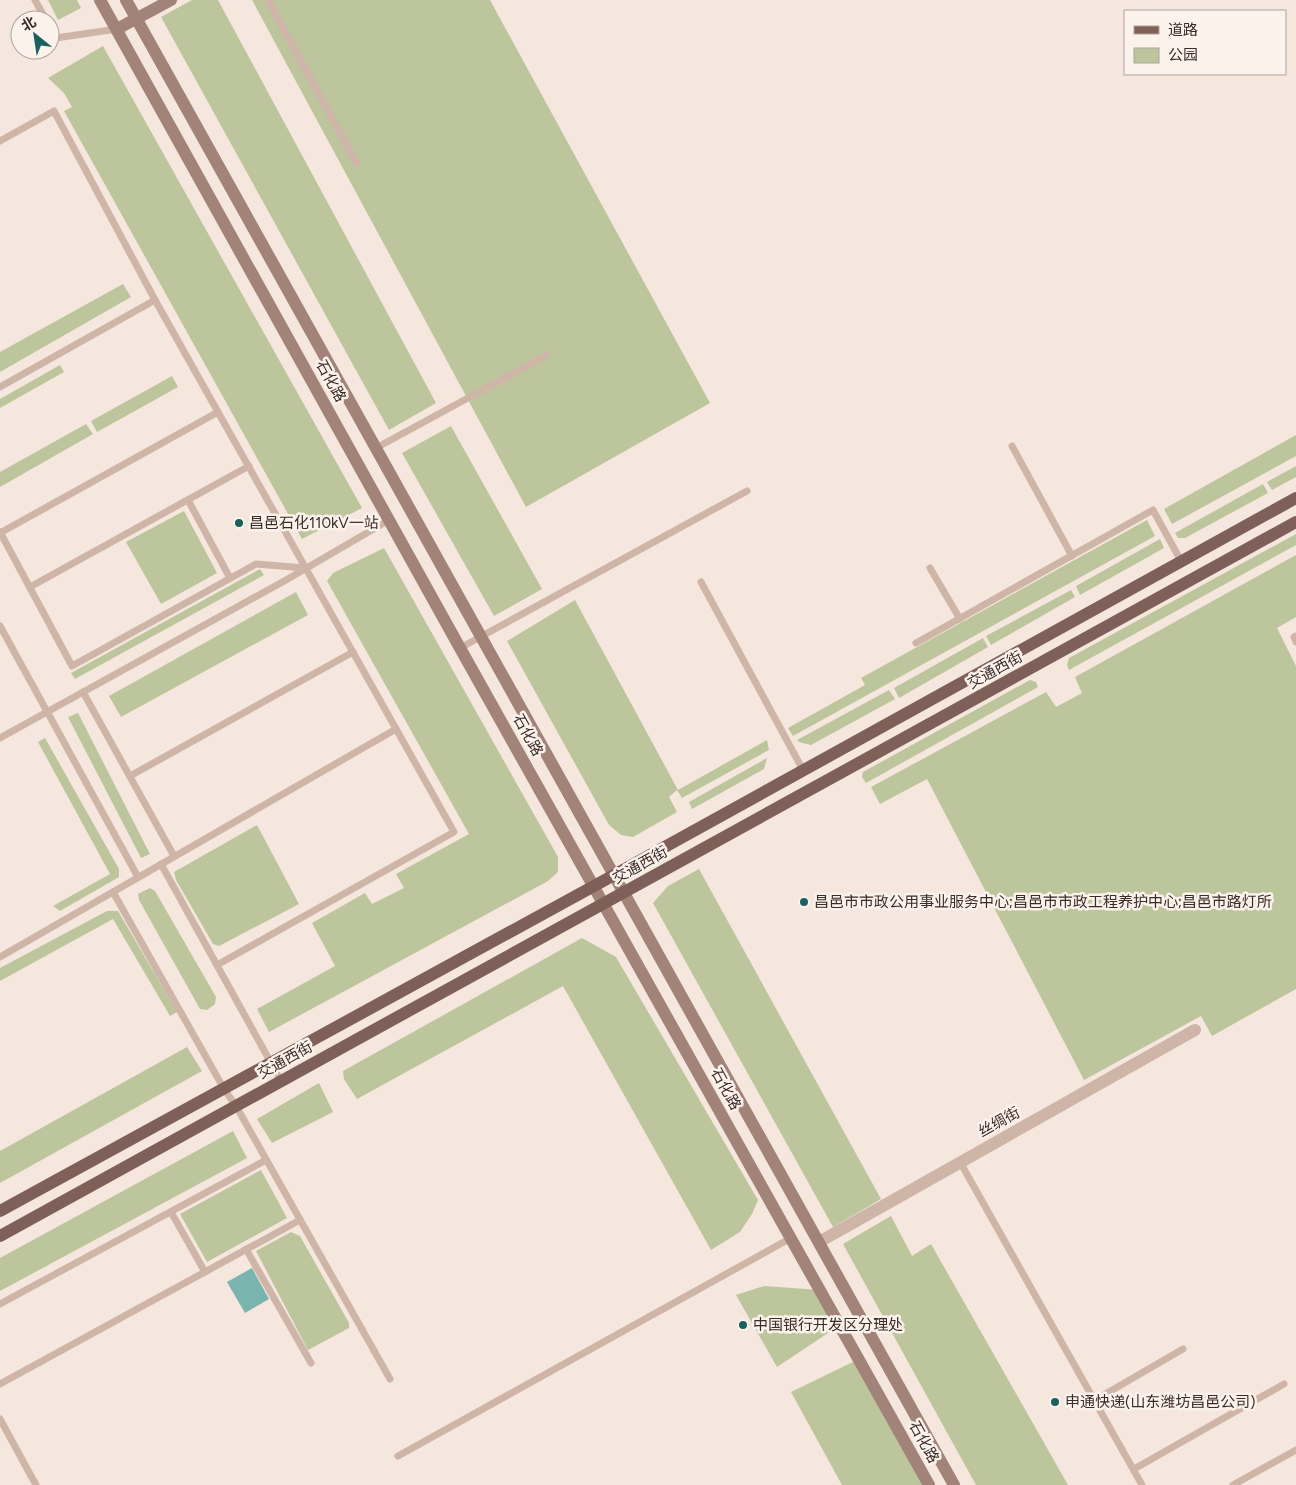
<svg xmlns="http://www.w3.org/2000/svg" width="1296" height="1485" viewBox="0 0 1296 1485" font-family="Figtree,'Noto Sans SC',sans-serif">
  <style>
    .green { fill: #bdc59c }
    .water { fill: #7ab4af }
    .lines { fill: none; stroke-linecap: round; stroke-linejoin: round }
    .lane { stroke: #ceb5a8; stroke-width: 7 }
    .street { stroke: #ceb5a8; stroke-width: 12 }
    .secondary { stroke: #a28379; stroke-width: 12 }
    .primary { stroke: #7e6059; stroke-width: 12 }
    .poi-dot { fill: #1a605c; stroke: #fbf2eb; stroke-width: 2 }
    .labels { text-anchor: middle; stroke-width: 5; stroke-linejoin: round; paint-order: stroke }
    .street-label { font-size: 15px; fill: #3a2c29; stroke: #fbf2eb }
    .poi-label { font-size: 15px; fill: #3a2c29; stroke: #fbf2eb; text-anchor: start }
  </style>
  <rect width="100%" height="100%" fill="#f5e7de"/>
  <g class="green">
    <path d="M 48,0 L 77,0 L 81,8 L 58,20 Z"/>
    <path d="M 192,0 L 218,0 L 436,403 L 389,430 L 161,17 Z"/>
    <path d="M 252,0 L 490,0 L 710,403 L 526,507 Z"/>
    <path d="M 103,46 L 362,508 L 302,539 L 64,111 L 72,107 L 64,93 L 48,78 Z"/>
    <path d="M 123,284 L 131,297 L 0,372 L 0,352 Z"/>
    <path d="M 60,365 L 64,372 L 0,408 L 0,399 Z"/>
    <path d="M 172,376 L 178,387 L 97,432 L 91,421 Z"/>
    <path d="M 86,424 L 93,434 L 0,487 L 0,472 Z"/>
    <path d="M 451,426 L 542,589 L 494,616 L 402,453 Z"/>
    <path d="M 1296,435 L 1296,456 L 1172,524 L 1164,509 Z"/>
    <path d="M 1296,466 L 1296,477 L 1272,490 L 1267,482 Z"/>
    <path d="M 1263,484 L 1268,493 L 1185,538 L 1178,538 L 1175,533 Z"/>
    <path d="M 184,511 L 217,573 L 161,604 L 126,542 Z"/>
    <path d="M 1147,520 L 1155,536 L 793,736 L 788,728 L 865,685 L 861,678 Z"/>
    <path d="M 1296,534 L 1296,545 L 1069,670 L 1067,665 L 1069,658 Z"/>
    <path d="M 1160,539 L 1164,548 L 1080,595 L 1076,586 Z"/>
    <path d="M 384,548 L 558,857 L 558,872 L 548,881 L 269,1032 L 257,1009 L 335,966 L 312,923 L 365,893 L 372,904 L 404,888 L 396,874 L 469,834 L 327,581 L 333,573 Z"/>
    <path d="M 1296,555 L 1296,617 L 1277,628 L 1296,666 L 1296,989 L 1212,1036 L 1201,1016 L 1084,1080 L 927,779 L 880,804 L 871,787 L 1046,692 L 1056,707 L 1082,693 L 1075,677 Z"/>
    <path d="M 260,569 L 264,575 L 75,679 L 71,673 Z"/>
    <path d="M 1071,590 L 1075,597 L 991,645 L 986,636 Z"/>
    <path d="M 296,592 L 308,615 L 121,717 L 109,696 Z"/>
    <path d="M 575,600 L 678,790 L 767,740 L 769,750 L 682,798 L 677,790 L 669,797 L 677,812 L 633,837 L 621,835 L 609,825 L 507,641 Z"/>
    <path d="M 983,638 L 988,647 L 899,698 L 894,688 Z"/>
    <path d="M 1030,680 L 1036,682 L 1038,687 L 866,783 L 862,777 L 863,772 Z"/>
    <path d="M 889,690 L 895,699 L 811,745 L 799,742 L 797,740 Z"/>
    <path d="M 78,713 L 150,854 L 141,858 L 68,717 Z"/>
    <path d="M 45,738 L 119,869 L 119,877 L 60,911 L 53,906 L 110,874 L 38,742 Z"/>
    <path d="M 767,758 L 764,769 L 692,809 L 689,802 Z"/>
    <path d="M 257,825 L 299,904 L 219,946 L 213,944 L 176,880 L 174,872 Z"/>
    <path d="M 699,869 L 881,1199 L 833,1227 L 653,903 L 668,886 Z"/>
    <path d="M 150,888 L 155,891 L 216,997 L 215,1004 L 207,1010 L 200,1009 L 139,900 L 138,894 Z"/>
    <path d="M 107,911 L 118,911 L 177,1012 L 170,1016 L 113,919 L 0,981 L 0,968 Z"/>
    <path d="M 582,938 L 616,957 L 758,1200 L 752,1214 L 740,1232 L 711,1250 L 563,986 L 357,1099 L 344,1079 L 343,1071 Z"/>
    <path d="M 187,1047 L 202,1071 L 0,1183 L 0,1151 Z"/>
    <path d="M 319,1083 L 333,1112 L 272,1143 L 257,1119 Z"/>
    <path d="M 233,1131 L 247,1158 L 0,1291 L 0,1258 Z"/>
    <path d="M 261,1170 L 287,1218 L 207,1262 L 180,1214 Z"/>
    <path d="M 891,1216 L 912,1256 L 931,1244 L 1068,1485 L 976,1485 L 843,1244 Z"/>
    <path d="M 291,1232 L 300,1236 L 349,1323 L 349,1328 L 308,1350 L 256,1251 Z"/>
    <path d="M 764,1286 L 820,1290 L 840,1325 L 777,1367 L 736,1295 Z"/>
    <path d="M 859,1359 L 926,1485 L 842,1485 L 791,1392 Z"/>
  </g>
  <path class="water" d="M 252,1268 L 269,1299 L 245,1313 L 227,1282 Z"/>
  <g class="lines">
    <g class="lane">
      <path d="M 35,0 L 46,20"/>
      <path d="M 268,0 L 357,164"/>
      <path d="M 50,27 L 56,38 L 117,29"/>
      <path d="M 0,141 L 54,111 L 155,300 L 454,832 L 217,965"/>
      <path d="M 0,387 L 155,300"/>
      <path d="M 1012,446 L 1072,556"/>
      <path d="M 376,448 L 547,355"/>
      <path d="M 188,500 L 230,578"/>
      <path d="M 0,532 L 72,666 L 256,564 L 305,568"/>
      <path d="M 0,533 L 218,412"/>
      <path d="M 930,568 L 960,619"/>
      <path d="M 701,582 L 803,770"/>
      <path d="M 30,587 L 249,466"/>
      <path d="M 0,626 L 138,877"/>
      <path d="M 1296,636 L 1294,637 L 1296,642"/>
      <path d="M 916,643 L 1153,510 L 1181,561"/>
      <path d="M 460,648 L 747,491"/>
      <path d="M 83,692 L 174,856"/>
      <path d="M 0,738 L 286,580 L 389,520"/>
      <path d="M 130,776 L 353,652"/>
      <path d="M 161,864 L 281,1081"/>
      <path d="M 113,892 L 224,1089 L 236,1106 L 390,1379"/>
      <path d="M 0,957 L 396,729"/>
      <path d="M 960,1162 L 1142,1485"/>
      <path d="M 171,1212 L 205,1272"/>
      <path d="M 246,1249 L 311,1363"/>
      <path d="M 0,1304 L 266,1160"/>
      <path d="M 0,1384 L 300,1220"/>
      <path d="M 1095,1400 L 1183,1349"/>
      <path d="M 0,1419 L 36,1485"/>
      <path d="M 398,1456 L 791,1238"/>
      <path d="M 1134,1469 L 1284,1384"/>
      <path d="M 1233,1485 L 1296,1450"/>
    </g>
    <path class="street" d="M 819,1242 L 1195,1030"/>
    <g class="secondary">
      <path d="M 100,0 L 460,648 L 929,1485"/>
      <path d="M 126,0 L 954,1485"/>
      <path d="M 117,29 L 171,0"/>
    </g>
    <g class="primary">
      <path d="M 0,1211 L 594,886 L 1296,498"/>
      <path d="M 0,1236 L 1296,522"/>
    </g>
  </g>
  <g class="poi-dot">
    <circle cx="239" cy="523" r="5"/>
    <circle cx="804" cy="902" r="5"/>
    <circle cx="743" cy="1325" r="5"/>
    <circle cx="1055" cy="1402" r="5"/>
  </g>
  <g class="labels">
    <g class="street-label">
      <text transform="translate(331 381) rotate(61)" y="5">石化路</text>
      <text transform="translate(995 670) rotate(-29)" y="5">交通西街</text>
      <text transform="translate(528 735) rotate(61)" y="5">石化路</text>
      <text transform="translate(640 865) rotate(-29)" y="5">交通西街</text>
      <text transform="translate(285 1060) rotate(-29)" y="5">交通西街</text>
      <text transform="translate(726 1089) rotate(61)" y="5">石化路</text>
      <text transform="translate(999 1122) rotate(-29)" y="5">丝绸街</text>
      <text transform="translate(924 1442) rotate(61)" y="5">石化路</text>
    </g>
    <g class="poi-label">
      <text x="249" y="528">昌邑石化110kV一站</text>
      <text x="814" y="907">昌邑市市政公用事业服务中心;昌邑市市政工程养护中心;昌邑市路灯所</text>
      <text x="753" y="1330">中国银行开发区分理处</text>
      <text x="1065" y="1407">申通快递(山东潍坊昌邑公司)</text>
    </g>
  </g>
  <rect x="1124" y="10" width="162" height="65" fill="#fbf2eb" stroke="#aea39d"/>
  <rect x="1134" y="26" width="25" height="8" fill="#7e6059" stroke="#aea39d"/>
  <text x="1168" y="35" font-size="15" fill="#3a2c29">道路</text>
  <rect x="1134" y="48" width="25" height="15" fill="#bdc59c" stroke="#aea39d"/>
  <text x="1168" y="60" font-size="15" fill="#3a2c29">公园</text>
  <g transform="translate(35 35) rotate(330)"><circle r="24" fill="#fbf2eb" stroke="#aea39d"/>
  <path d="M0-4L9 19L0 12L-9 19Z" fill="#1a605c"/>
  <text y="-8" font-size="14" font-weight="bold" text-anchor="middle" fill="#3a2c29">北</text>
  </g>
</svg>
